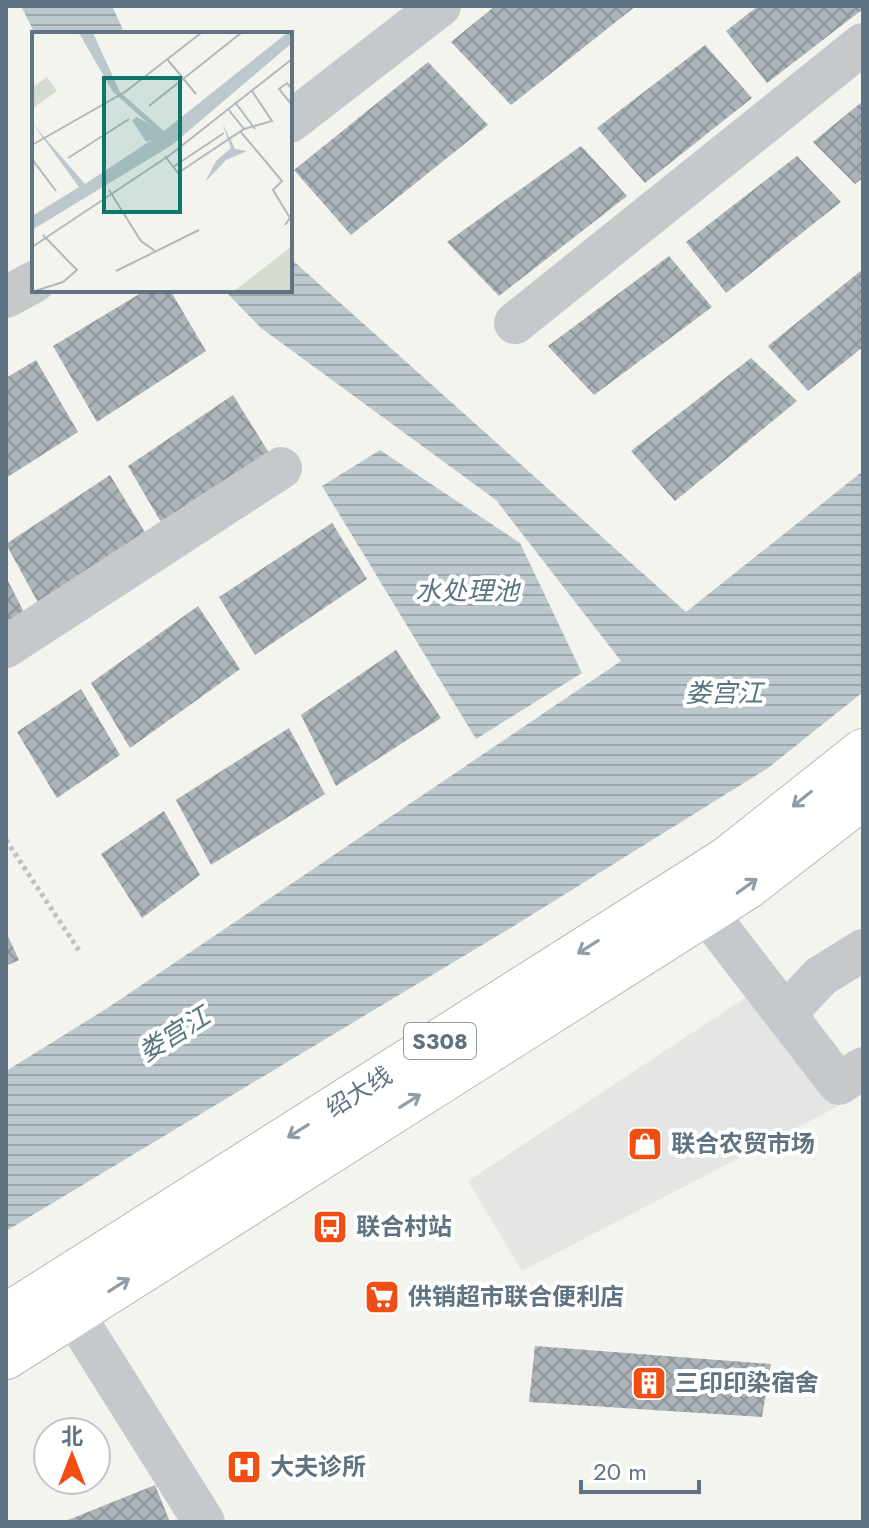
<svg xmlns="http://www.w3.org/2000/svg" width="869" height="1528" viewBox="0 0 869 1528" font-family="Jost,'Noto Sans SC',sans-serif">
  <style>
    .built { fill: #e5e6e3 }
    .water { fill: url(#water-rules) }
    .building { fill: url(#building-cross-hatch) }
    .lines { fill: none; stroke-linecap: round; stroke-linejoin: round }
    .major-casing { stroke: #b6babe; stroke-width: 46 }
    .path { stroke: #bec0c2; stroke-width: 5; stroke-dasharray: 4 4; stroke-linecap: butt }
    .minor { stroke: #c6c9cc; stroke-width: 42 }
    .major { stroke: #fff; stroke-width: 44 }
    .oneway { stroke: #909da8 }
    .labels { text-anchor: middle; stroke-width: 8; stroke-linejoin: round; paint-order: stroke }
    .shield { fill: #fff; stroke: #909da8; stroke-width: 2 }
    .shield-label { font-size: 22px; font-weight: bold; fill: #607383 }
    .street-label { font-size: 24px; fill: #607383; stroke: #fff }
    .poi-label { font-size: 24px; font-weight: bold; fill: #607383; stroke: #fff; text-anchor: start }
    .water-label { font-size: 26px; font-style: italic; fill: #5b7681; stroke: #fff }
    .inset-road { fill: none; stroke: #b0b8be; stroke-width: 2 }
    .view { fill: #0f766e; fill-opacity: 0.15; stroke: #0f766e; stroke-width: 4 }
    .inset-edge { fill: none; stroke: #607383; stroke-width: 4 }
  </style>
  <defs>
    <pattern id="water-rules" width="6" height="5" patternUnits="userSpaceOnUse" patternTransform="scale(2)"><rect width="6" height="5" fill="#bcc8cd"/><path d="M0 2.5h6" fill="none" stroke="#9ca7ac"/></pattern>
    <pattern id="building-cross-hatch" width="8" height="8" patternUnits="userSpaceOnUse" patternTransform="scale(2)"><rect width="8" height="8" fill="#abb3b8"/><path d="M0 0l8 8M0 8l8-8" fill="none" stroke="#8f969b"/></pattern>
  </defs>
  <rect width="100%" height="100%" fill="#f4f4ef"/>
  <path class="built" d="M 751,994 L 837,1107 L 522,1271 L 468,1181 Z"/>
  <g class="water">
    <path d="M 21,6 L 112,6 L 125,34 L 35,34 Z"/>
    <path d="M 290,258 L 686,612 L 863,471 L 863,692 L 768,768 L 517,924 L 6,1231 L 6,1071 L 106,1009 L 621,661 L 496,500 L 261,328 L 224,290 L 290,290 Z"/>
    <path d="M 380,450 L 520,543 L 582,673 L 476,739 L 322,486 Z"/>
  </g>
  <g class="building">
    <path d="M 495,6 L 636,6 L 511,105 L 451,42 Z"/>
    <path d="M 758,6 L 863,6 L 863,9 L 767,83 L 726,31 Z"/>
    <path d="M 705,45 L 752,98 L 645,183 L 597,128 Z"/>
    <path d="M 428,62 L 488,125 L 351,235 L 294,170 Z"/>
    <path d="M 863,101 L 863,178 L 855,184 L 813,142 Z"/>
    <path d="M 581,146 L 627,196 L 499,296 L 447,242 Z"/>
    <path d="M 797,156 L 841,202 L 726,293 L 686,242 Z"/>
    <path d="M 669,256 L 712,307 L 594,395 L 548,346 Z"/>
    <path d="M 863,269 L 863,347 L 808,391 L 768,346 Z"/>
    <path d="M 146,290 L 170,290 L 206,351 L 97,422 L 53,346 Z"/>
    <path d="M 751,358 L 797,401 L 675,501 L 631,451 Z"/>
    <path d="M 36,360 L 78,432 L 6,478 L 6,378 Z"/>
    <path d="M 233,395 L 271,456 L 165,529 L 128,466 Z"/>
    <path d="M 110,475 L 149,539 L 41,608 L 6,544 Z"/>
    <path d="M 332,523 L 367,579 L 255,655 L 219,597 Z"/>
    <path d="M 6,577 L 26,616 L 6,629 Z"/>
    <path d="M 198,606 L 240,669 L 130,748 L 91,683 Z"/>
    <path d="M 396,650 L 441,718 L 336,786 L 301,715 Z"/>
    <path d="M 81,689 L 120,755 L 57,798 L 17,732 Z"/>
    <path d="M 289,728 L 325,794 L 211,865 L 176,800 Z"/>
    <path d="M 164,811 L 200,875 L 142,918 L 101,854 Z"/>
    <path d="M 6,932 L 19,960 L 6,966 Z"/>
    <path d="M 535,1346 L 771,1364 L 762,1417 L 529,1402 Z"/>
    <path d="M 155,1485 L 170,1522 L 63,1522 Z"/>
  </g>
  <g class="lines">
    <g class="major-casing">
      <g id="major">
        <path d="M 6,1316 L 727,859 L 863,751"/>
        <path d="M 6,1357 L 747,887 L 863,797"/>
      </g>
    </g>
    <path class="path" d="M 6,840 L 80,952"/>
    <g class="minor">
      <path d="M 290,122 L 440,6"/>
      <path d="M 6,297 L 34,282"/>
      <path d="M 515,323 L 863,44"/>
      <path d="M 6,647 L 281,468"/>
      <path d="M 686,886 L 839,1084 L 863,1068"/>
      <path d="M 785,1014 L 821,976 L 863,950"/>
      <path d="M 56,1286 L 204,1522"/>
    </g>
    <use href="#major" class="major"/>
  </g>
  <defs><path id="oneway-shaft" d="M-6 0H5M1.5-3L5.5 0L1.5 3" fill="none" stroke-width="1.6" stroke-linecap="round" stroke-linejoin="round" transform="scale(2)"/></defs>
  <g class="oneway">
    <use href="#oneway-shaft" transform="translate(802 799) rotate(141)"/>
    <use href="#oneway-shaft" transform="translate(747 886) rotate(-36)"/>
    <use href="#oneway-shaft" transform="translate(588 947) rotate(148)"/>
    <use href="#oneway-shaft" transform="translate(410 1101) rotate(-32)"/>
    <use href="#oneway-shaft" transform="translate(298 1131) rotate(148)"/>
    <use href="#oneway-shaft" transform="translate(119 1285) rotate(-32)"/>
  </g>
  <defs>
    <g id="shop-square" transform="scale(1.8)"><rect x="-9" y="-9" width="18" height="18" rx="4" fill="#f24d12" stroke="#fff"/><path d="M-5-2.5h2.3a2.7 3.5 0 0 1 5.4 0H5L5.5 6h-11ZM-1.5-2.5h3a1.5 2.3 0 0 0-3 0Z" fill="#fff"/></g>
    <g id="bus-square" transform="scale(1.8)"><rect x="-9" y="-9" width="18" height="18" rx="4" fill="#f24d12" stroke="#fff"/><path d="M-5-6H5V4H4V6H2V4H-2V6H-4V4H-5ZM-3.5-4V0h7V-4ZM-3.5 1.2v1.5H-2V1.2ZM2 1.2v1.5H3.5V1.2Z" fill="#fff"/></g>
    <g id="supermarket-square" transform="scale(1.8)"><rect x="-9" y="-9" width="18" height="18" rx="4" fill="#f24d12" stroke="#fff"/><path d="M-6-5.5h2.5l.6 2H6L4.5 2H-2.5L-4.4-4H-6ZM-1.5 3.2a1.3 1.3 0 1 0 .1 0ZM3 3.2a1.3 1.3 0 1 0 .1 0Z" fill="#fff"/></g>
    <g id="building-square" transform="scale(1.8)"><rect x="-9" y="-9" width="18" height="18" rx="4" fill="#f24d12" stroke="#fff"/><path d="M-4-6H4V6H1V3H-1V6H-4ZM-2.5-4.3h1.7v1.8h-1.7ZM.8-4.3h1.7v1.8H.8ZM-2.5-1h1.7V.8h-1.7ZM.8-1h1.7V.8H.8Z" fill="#fff"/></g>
    <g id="hospital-square" transform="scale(1.8)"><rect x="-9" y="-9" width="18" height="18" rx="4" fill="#f24d12" stroke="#fff"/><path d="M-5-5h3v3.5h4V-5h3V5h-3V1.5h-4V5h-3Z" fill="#fff"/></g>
  </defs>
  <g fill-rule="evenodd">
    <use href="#shop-square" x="645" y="1144"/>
    <use href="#bus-square" x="330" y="1227"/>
    <use href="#supermarket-square" x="382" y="1297"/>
    <use href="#building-square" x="649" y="1383"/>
    <use href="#hospital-square" x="244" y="1467"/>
  </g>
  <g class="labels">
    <rect class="shield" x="404" y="1023" width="72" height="36" rx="6"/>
    <g class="shield-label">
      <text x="440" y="1049">S308</text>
    </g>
    <g class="street-label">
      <text transform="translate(359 1092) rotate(-32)" y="8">绍大线</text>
    </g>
    <g class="poi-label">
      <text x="671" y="1152">联合农贸市场</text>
      <text x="356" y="1235">联合村站</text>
      <text x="408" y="1305">供销超市联合便利店</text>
      <text x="675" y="1391">三印印染宿舍</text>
      <text x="270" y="1475">大夫诊所</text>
    </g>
    <g class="water-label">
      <text x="467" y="600">水处理池</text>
      <text x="724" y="702">娄宫江</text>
      <text transform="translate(174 1034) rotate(-32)" y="9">娄宫江</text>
    </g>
  </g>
  <g transform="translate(32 32)">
    <rect width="260" height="260" fill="#f4f4ef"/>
    <path d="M 260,214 L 260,259 L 202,259 Z" fill="#d4dcd0"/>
    <path d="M 15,45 L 25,59 L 0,77 L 0,56 Z" fill="#d4dcd0"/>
    <path d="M 47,1 L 61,1 L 88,60 L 132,99 L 255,1 L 260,1 L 260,11 L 140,113 L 0,198 L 0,184 L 47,155 L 0,91 L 53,152 L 121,107 L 114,110 L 100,88 L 105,85 L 117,92 L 81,60 ZM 190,90 L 203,117 L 215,119 L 194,128 L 173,150 L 184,129 L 199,116 Z" fill="#bcc8cd"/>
    <path class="inset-road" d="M 135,27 L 164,62M 260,57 L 255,51 L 247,57 L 260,73M 203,70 L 223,97M 117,74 L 209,1M 196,77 L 212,97M 208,99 L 250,149 L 241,158 L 258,186 L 253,193M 0,113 L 93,60 L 169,1M 133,124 L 146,141 L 212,97 L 240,89 L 220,59M 36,126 L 97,87M 0,127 L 24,159M 141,135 L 192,101M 77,158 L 109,209 L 123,219M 0,215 L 138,123 L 260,27M 84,239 L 167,198M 3,259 L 31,250 L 45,238 L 11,203"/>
    <path class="view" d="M 72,46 L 148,46 L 148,180 L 72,180 Z"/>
    <rect width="260" height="260" class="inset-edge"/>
  </g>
  <rect width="869" height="1528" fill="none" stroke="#607383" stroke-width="16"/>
  <g transform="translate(72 1456)"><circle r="38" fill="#ffffff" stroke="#bfc7cd" stroke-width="2"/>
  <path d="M0-6L14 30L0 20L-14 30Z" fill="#f24d12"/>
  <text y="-12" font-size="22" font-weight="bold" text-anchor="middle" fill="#607383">北</text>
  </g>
  <path d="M581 1480v12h118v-12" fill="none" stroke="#607383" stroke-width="4"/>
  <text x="593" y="1480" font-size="24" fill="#607383" stroke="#ffffff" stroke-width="6" paint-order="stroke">20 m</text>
</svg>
